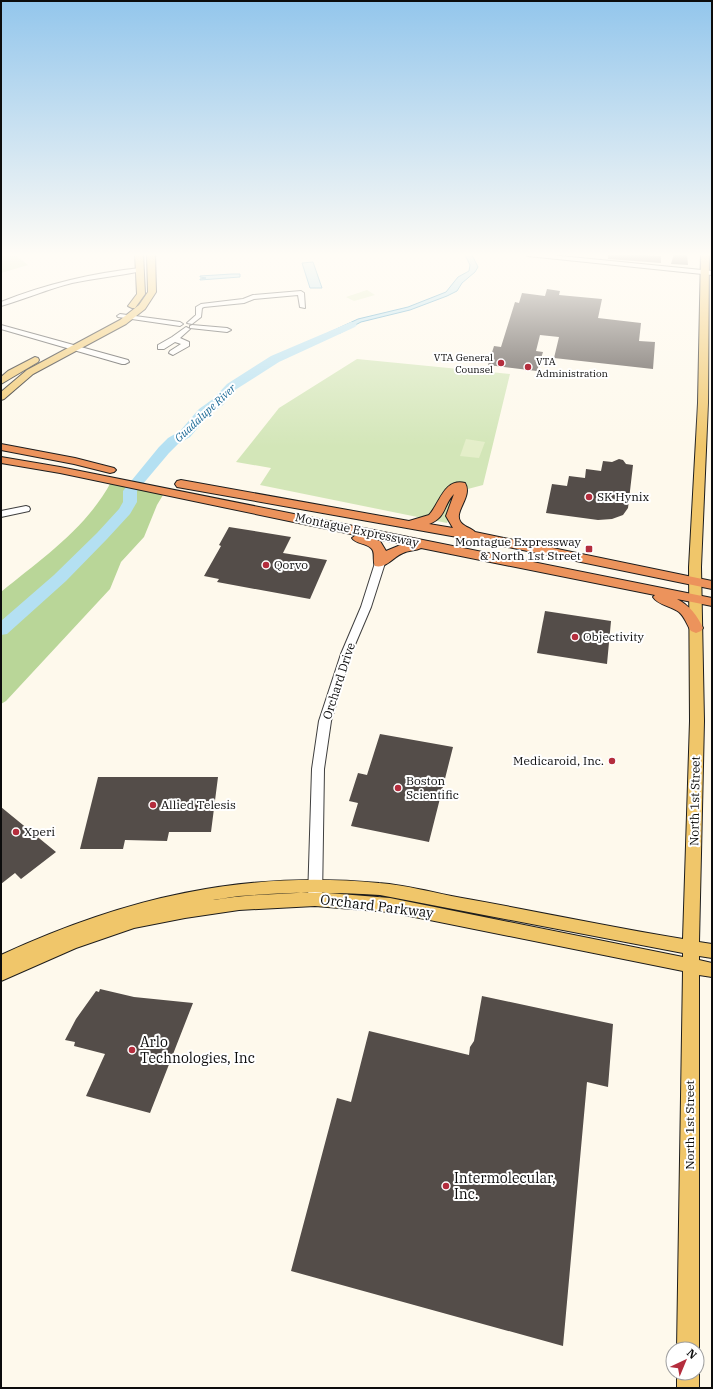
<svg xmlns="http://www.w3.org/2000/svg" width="713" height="1389" viewBox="0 0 713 1389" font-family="'IBM Plex Serif',serif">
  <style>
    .green { fill: #d3e6b8 }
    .forest { fill: #b9d698 }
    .pitch { fill: #e4eec9 }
    .water { fill: #b4e0f2; stroke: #3f9ac5 }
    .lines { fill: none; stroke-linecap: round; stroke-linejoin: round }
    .river { fill: #b4e0f2; fill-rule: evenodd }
    .building { fill: #544d49 }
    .minor-casing { stroke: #3f3f3f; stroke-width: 2 }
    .major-casing { stroke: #1d1d1d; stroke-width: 2 }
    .highway-casing { stroke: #1d1d1d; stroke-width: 2 }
    .minor { fill: #fff; fill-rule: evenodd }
    .major { fill: #f0c66a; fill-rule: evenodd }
    .highway { fill: #ec935c; fill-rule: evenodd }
    .tram-far1 { stroke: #b42d3d; stroke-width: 1 }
    .tram { stroke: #b42d3d; stroke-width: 1.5 }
    .poi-dot { fill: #b42d3d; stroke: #fff; stroke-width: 1.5 }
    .labels { text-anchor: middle; stroke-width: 4; stroke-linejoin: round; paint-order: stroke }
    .far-poi-label { font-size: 10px; fill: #0c0c0c; stroke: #fff; text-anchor: end }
    .far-water-label { font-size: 11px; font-style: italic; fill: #1d6a96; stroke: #fff }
    .poi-label { font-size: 12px; fill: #0c0c0c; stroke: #fff; text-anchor: start }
    .street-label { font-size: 12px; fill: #0c0c0c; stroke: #fff }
    .near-street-label { font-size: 14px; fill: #0c0c0c; stroke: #fff }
    .near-poi-label { font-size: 14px; fill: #0c0c0c; stroke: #fff; text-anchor: start }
  </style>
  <rect width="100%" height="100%" fill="#fef9ec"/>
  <g class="green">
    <path d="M 1,253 L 12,253 L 28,265 L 1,273 Z"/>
    <path d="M 357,359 L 510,374 L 483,485 L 464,490 L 447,523 L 260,485 L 271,468 L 236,462 L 279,408 Z"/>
  </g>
  <path class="forest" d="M 111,482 L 163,495 L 157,505 L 144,537 L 121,562 L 110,589 L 6,701 L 1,704 L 1,592 C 41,559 86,529 111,482 Z"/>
  <g class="pitch">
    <path d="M 367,290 L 375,295 L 354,301 L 346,297 Z"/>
    <path d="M 466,439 L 485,442 L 479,458 L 460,456 Z"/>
  </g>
  <g class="water">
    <path d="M 464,253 L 471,253 L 478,267 L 475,272 L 462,283 L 457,291 L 447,296 L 410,310 L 361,322 L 340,333 L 330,335 L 328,333 L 358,319 L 408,307 L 446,292 L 458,277 L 469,271 L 470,265 Z"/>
    <path d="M 313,262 L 322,288 L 310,288 L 302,263 Z"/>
    <path d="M 232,274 L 240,274 L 240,277 L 200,280 L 200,279 L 206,278 L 200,277 L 200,276 Z"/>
  </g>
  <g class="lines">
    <path class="river" d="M 351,322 L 355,323 L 357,325 L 355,327 L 279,362 L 235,390 L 223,405 L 209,415 L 190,437 L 178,444 L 169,453 L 137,491 L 137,502 L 130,514 L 107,539 L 66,581 L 7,634 L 1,635 L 1,621 L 54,575 L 97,533 L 119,509 L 123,502 L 123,491 L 159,447 L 168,438 L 180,431 L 199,409 L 213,399 L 227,384 L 271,356 Z"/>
  </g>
  <g class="building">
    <path d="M 608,253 L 661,256 L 661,263 L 608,259 Z"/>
    <path d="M 674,253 L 687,253 L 688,265 L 671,264 Z"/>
    <path d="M 547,289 L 560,291 L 559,295 L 602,299 L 598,318 L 641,323 L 639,341 L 655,342 L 653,369 L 554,358 L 559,337 L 540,335 L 536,351 L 543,352 L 537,371 L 488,365 L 494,346 L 501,347 L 515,302 L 519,303 L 522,293 L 545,296 Z"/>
    <path d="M 619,459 L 623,460 L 626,464 L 633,465 L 628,508 L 623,515 L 612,519 L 598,520 L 546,513 L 552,484 L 567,486 L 569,476 L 585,478 L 586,469 L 601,471 L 603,461 L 612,462 Z"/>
    <path d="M 229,527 L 291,537 L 283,553 L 327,560 L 310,599 L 217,582 L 219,579 L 204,576 L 221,546 L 219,545 Z"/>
    <path d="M 545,611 L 611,621 L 607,664 L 537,653 Z"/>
    <path d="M 380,734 L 453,747 L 429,842 L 351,826 L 358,803 L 349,801 L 358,773 L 367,775 Z"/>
    <path d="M 98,777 L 218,777 L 211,832 L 169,832 L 167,841 L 125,840 L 123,849 L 80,849 Z"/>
    <path d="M 1,807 L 56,852 L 21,879 L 15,873 L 1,884 Z"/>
    <path d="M 100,989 L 134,997 L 193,1003 L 150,1113 L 86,1096 L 105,1054 L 74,1046 L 75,1042 L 65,1040 L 76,1019 L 96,991 L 99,992 Z"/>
    <path d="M 482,996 L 613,1024 L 608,1087 L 587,1082 L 563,1346 L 291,1271 L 337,1098 L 351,1102 L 369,1031 L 469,1055 L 470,1047 L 474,1041 Z"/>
  </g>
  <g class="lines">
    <g class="minor-casing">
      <g id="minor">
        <path d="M 530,253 L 712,271 L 712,275 L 528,256 L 527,255 Z"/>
        <path d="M 140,268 L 143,270 L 142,271 C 119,276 95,278 72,283 C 48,289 25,299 1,306 L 1,302 C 46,284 92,273 140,268 Z"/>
        <path d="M 301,291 L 304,293 L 305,308 L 300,307 L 298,295 L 254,299 L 244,303 L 204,307 L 202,308 L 201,317 L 192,324 L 187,323 L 196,315 L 196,307 L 201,304 L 243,299 L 253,295 Z"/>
        <path d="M 120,314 L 180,322 L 183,324 L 180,326 L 118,317 L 117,316 Z"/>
        <path d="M 1,325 L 128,360 L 129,362 L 125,364 L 122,364 L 1,329 Z"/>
        <path d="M 192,325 L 227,328 L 231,330 L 227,332 L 190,328 L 190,326 Z"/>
        <path d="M 186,327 L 190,329 L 180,338 L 189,342 L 189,346 L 173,355 L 169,353 L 170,351 L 181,344 L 175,342 L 164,349 L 158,349 L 158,345 L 172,337 Z"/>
        <path d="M 26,506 L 29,507 L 30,509 L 29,511 L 1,517 L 1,511 Z"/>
        <path d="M 380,560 L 385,563 L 371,607 L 351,654 L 331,721 L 324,769 L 322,899 L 320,903 L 315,905 L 310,903 L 308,899 L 312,769 L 319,721 L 341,654 L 361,607 L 375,563 Z"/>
      </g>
    </g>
    <g class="major-casing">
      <g id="major">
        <path d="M 135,253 L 143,253 L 145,294 L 135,308 L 132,308 L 128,306 L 137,294 Z"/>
        <path d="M 147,253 L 155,253 L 156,292 L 145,309 L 126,324 L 33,374 L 4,399 L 1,400 L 1,392 L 27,370 L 120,320 L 139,305 L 148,292 Z"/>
        <path d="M 701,253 L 709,253 L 708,403 L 701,567 L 704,721 L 699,942 L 712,944 L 712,958 L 699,956 L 699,960 L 712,963 L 712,977 L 699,975 L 699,1349 L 697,1353 L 697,1349 L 677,1349 L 683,971 L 390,912 L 315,906 L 239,910 L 185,918 L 134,928 L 76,948 L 1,981 L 1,955 C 124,898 243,870 379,883 C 407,885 434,893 462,898 C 536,911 609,927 683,939 L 690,721 L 689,567 L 698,403 ZM 315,892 L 239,896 L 213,900 C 269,891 324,892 380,895 L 683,953 L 683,957 L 390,898 Z"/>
        <path d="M 35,357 L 38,358 L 39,360 L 38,362 L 1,384 L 1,377 L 8,371 Z"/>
        <path d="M 697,1368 L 699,1373 L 699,1388 L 677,1388 L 677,1373 L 697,1373 Z"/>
      </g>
    </g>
    <g class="highway-casing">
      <g id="highway">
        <path d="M 1,444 L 75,458 L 114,468 L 116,470 L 114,472 L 110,473 L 74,464 L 1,450 Z"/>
        <path d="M 1,457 L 60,467 L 712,598 L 712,606 L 677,599 C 690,606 697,615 703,628 L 701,631 L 696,633 L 691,631 C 687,625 685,617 679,612 C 671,606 658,605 653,597 L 655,595 L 421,548 C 415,551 409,550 403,553 C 393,557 386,569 375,566 C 372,560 376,552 371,548 C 366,543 356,544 352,538 L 356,535 L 60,473 L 1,463 ZM 366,537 L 403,544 L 386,551 L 380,541 Z"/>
        <path d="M 181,480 L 409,521 L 429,515 C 440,503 444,478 465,483 C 473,496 454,511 460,521 C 462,526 471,528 475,532 L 712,581 L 712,589 L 474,540 L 177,487 L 175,484 L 177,481 ZM 454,494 L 446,516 L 453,528 L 429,524 C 447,517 443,505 454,494 Z"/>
      </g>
    </g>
    <use href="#minor" class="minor"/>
    <use href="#major" class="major"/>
    <use href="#highway" class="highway"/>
    <path class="tram-far1" d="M 712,917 L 712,980"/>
    <path class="tram" d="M 712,979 L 712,1388"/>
  </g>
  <linearGradient id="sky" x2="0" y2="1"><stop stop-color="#93c6ec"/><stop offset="0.57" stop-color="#fffcf6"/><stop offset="1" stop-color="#fffcf6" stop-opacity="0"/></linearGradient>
  <rect width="713" height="447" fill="url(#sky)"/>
  <g class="poi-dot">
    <circle cx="501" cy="363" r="4"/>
    <circle cx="528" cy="367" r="4"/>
    <circle cx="589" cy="497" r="4"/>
    <rect x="585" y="545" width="8" height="8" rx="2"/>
    <circle cx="266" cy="565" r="4"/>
    <circle cx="575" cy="637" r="4"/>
    <circle cx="612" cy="761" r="4"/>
    <circle cx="398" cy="788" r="4"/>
    <circle cx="153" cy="805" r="4"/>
    <circle cx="16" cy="832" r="4"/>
    <circle cx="132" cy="1050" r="4"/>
    <circle cx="446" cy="1186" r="4"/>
  </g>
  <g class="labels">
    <g class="far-poi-label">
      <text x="493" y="361">VTA General<tspan x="493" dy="12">Counsel</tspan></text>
      <text x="536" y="365" text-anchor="start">VTA<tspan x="536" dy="12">Administration</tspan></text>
    </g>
    <g class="far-water-label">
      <text transform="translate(205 413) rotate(-43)" y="4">Guadalupe River</text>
    </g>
    <g class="poi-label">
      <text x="597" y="501">SK Hynix</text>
      <text x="581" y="546" text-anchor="end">Montague Expressway<tspan x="581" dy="14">&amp; North 1st Street</tspan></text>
      <text x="274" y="569">Qorvo</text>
      <text x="583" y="641">Objectivity</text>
      <text x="604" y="765" text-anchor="end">Medicaroid, Inc.</text>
      <text x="406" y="785">Boston<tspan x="406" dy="14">Scientific</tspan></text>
      <text x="161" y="809">Allied Telesis</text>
      <text x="24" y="836">Xperi</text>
    </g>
    <g class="street-label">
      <text transform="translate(357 530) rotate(12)" y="4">Montague Expressway</text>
      <text transform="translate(339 681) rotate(-72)" y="4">Orchard Drive</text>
      <text transform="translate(695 801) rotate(-89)" y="4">North 1st Street</text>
      <text transform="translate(690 1125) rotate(-90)" y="4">North 1st Street</text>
    </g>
    <g class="near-street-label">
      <text transform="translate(377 906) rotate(7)" y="5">Orchard Parkway</text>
    </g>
    <g class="near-poi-label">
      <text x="140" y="1047">Arlo<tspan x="140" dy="16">Technologies, Inc</tspan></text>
      <text x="454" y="1183">Intermolecular,<tspan x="454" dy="16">Inc.</tspan></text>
    </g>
  </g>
  <rect width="713" height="1389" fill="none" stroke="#0c0c0c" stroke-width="4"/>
  <g transform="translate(685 1361) rotate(44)"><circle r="19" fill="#ffffff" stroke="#9e9e9e"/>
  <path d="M0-3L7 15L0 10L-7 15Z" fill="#b42d3d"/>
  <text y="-6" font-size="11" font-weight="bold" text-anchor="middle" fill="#0c0c0c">N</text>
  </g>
</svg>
